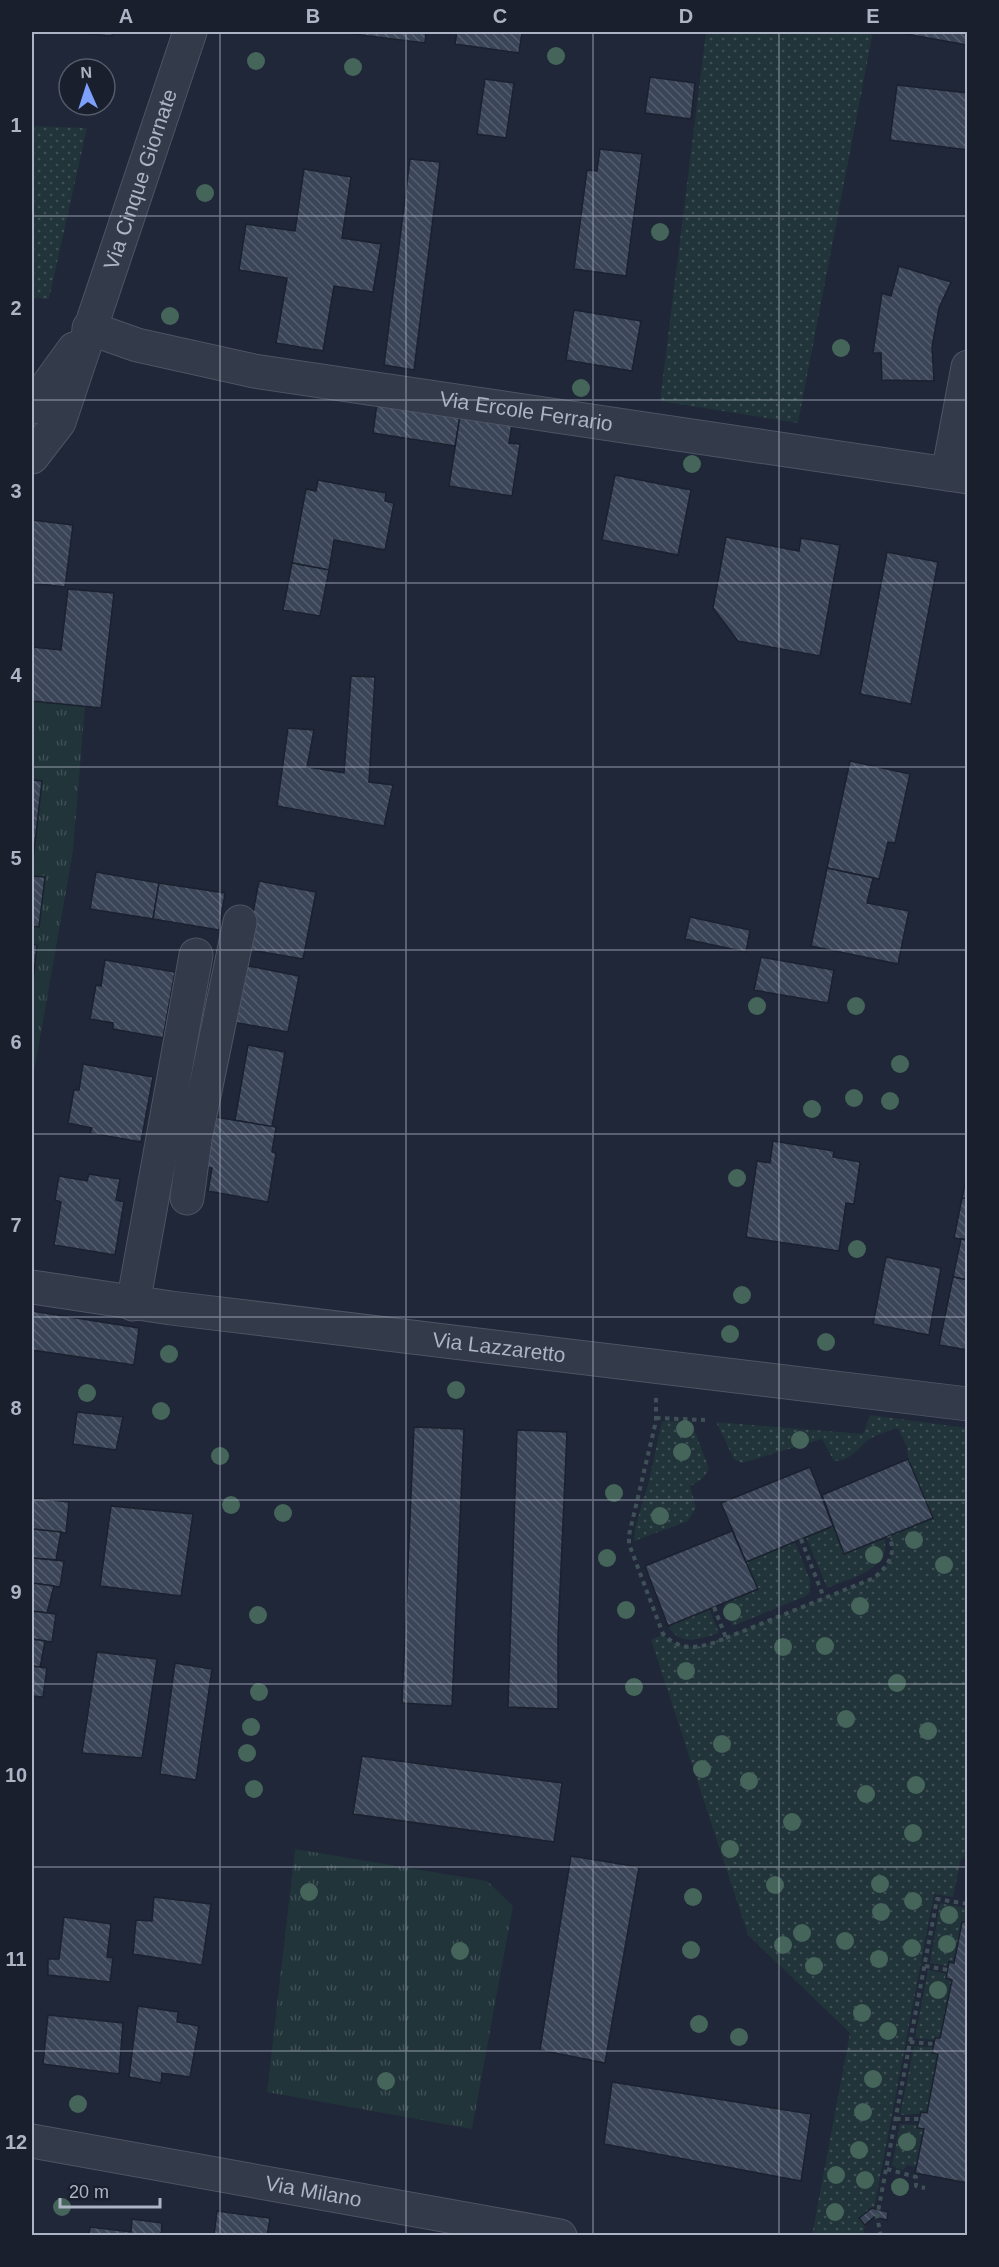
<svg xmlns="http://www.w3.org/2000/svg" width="999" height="2267" viewBox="0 0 999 2267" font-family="Helvetica,sans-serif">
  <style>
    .grass { fill: url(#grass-dots) }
    .park { fill: url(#park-tufts) }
    .building { fill: url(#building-back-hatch); stroke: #1b212f; stroke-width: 1.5 }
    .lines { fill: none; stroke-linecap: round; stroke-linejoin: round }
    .minor-casing { stroke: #4e5463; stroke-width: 35 }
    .path { stroke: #3f5157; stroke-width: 4; stroke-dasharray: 4.5 4.5; stroke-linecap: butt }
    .minor { stroke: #333a49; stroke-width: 33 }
    .tree { fill: #45645a }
    .grid { fill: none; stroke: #adb4c5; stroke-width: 1.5; stroke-opacity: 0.55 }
    .labels { text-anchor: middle; stroke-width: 4.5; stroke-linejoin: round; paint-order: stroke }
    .street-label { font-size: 21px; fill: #adb4c5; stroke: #191f2d }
    .neatline { fill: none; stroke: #adb4c5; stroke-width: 2 }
    .grid-label { font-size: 20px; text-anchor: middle; font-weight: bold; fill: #adb4c5 }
  </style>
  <defs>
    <pattern id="grass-dots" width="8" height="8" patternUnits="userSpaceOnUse" patternTransform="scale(1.5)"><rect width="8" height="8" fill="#213439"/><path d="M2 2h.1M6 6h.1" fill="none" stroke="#3f4f54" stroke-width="1.8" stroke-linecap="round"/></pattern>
    <pattern id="park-tufts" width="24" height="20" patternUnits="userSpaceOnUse" patternTransform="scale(1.5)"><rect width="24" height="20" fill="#213439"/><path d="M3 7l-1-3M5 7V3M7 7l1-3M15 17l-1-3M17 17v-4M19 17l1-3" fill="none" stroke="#3f4f54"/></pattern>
    <pattern id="building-back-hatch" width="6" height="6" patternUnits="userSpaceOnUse" patternTransform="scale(1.5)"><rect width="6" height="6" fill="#3b4558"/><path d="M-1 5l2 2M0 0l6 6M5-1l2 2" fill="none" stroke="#555d6e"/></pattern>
  </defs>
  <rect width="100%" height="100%" fill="#1f2738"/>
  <g class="grass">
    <path d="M 706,32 L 873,32 L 798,423 L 660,401 Z"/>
    <path d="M 32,126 L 87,128 L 49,299 L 32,298 Z"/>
    <path d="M 870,1415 L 967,1428 L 967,1856 L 961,1859 L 953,1897 L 934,1894 L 874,2209 L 871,2208 L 859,2218 L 865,2225 L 863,2235 L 812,2235 L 850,2033 L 748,1935 L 651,1640 L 663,1634 C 674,1646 687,1648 703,1646 L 874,1578 C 888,1566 897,1554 889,1536 L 933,1518 L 908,1459 L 907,1447 L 899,1430 L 896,1428 C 887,1432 876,1435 868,1440 C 857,1449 851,1461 834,1461 L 822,1439 L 742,1463 L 734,1459 L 716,1422 L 863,1434 Z"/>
    <path d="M 662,1421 L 691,1422 L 709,1468 C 705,1478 699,1482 690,1486 L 696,1508 L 688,1521 L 634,1541 L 635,1528 L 649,1481 Z"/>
    <path d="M 833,1526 L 844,1554 L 884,1538 C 894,1569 848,1579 827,1588 L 806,1537 Z"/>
    <path d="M 795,1542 L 810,1580 L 810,1592 L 806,1596 L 733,1626 L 724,1603 L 758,1589 L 746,1562 Z"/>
    <path d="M 709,1609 L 719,1633 C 701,1639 678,1647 669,1626 Z"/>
    <path d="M 940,1903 L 967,1908 L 967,1922 L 962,1922 L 954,1963 L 950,1962 L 948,1966 L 930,1963 Z"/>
    <path d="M 928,1970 L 947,1974 L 952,1980 L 940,2038 L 936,2038 L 935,2040 L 915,2038 Z"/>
    <path d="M 914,2046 L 933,2047 L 932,2053 L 938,2054 L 927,2113 L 900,2115 Z"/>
    <path d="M 900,2124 L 918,2125 L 918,2128 L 924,2129 L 916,2167 L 907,2165 L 903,2170 L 892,2166 Z"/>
  </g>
  <g class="park">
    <path d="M 32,701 L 85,706 L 73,851 L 32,1084 Z"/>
    <path d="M 295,1849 L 487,1881 L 513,1906 L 472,2129 L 267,2092 Z"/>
  </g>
  <g class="building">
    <path d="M 70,32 L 113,32 L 112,36 Z"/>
    <path d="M 337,32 L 426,32 L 425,43 Z"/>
    <path d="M 457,32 L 522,32 L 519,53 L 455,44 Z"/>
    <path d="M 907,32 L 968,32 L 967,45 L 906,34 Z"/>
    <path d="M 650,77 L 695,83 L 691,119 L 645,113 Z"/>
    <path d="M 485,79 L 514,83 L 506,138 L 477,134 Z"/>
    <path d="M 897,85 L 968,93 L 968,150 L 890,140 Z"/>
    <path d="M 600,149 L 642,154 L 626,276 L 574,269 L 587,170 L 597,171 Z"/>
    <path d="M 410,159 L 440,162 L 414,370 L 384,365 Z"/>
    <path d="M 304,169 L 351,177 L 342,238 L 381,244 L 373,292 L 334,286 L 323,351 L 276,343 L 287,278 L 239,270 L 246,224 L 295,231 Z"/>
    <path d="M 899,266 L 951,282 L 939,308 L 932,347 L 934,381 L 882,380 L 881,353 L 873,353 L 882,293 L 891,296 Z"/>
    <path d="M 574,310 L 641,321 L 632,371 L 566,360 Z"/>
    <path d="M 377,403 L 460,416 L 455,446 L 373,433 Z"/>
    <path d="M 460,416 L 512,424 L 509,443 L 520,444 L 512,496 L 449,486 Z"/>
    <path d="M 615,475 L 691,490 L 678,555 L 602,540 Z"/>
    <path d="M 318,480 L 386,493 L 385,501 L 394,503 L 385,550 L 334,540 L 329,570 L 292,563 L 306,489 L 316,491 Z"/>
    <path d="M 32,520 L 73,525 L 65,587 L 32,583 Z"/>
    <path d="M 726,537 L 799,551 L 801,538 L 840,545 L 820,656 L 738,641 L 713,608 Z"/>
    <path d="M 887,552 L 938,562 L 911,704 L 860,694 Z"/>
    <path d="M 292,563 L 329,570 L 320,616 L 283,610 Z"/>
    <path d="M 68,589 L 114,593 L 101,708 L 32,701 L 32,647 L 61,650 Z"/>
    <path d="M 351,676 L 375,677 L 369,782 L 393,785 L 384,826 L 277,806 L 288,728 L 314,730 L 307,767 L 344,773 Z"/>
    <path d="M 850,761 L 910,774 L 895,843 L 888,842 L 879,879 L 827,868 Z"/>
    <path d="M 32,780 L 42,781 L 32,869 Z"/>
    <path d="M 827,868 L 873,878 L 867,903 L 909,911 L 898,964 L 811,946 Z"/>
    <path d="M 96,872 L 159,883 L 153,919 L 90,909 Z"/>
    <path d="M 32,876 L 45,877 L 39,927 L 32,926 Z"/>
    <path d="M 259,881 L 316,892 L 303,959 L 246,949 Z"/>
    <path d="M 159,883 L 225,893 L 219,930 L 153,919 Z"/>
    <path d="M 690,917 L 750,930 L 746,952 L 685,939 Z"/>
    <path d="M 32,944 L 37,945 L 32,991 Z"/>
    <path d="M 761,957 L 834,970 L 828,1003 L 754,990 Z"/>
    <path d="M 105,960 L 175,972 L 163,1038 L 113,1029 L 113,1023 L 90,1019 L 96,985 L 101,986 Z"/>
    <path d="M 244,965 L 299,976 L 288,1032 L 233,1022 Z"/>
    <path d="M 248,1045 L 285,1052 L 272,1127 L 235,1120 Z"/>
    <path d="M 83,1064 L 153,1077 L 141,1142 L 90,1133 L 92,1128 L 68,1123 L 74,1090 L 79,1090 Z"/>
    <path d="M 209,1116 L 276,1127 L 272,1152 L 276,1153 L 268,1202 L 208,1191 L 212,1168 L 196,1165 Z"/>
    <path d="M 773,1141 L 834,1151 L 833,1157 L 860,1162 L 854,1204 L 846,1203 L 839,1251 L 746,1237 L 757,1161 L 770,1163 Z"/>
    <path d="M 968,1172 L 968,1199 L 962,1198 Z"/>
    <path d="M 89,1174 L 120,1179 L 116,1200 L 124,1202 L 115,1255 L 54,1245 L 61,1202 L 55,1200 L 59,1176 L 87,1181 Z"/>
    <path d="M 962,1198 L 968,1199 L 968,1240 L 954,1238 Z"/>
    <path d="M 961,1239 L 968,1240 L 968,1280 L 953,1277 Z"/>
    <path d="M 886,1257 L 941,1268 L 929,1335 L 873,1324 Z"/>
    <path d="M 953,1277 L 968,1280 L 968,1350 L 939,1345 Z"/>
    <path d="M 32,1311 L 139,1328 L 134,1365 L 32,1350 Z"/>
    <path d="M 77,1412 L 123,1417 L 116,1450 L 73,1444 Z"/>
    <path d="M 414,1427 L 464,1429 L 452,1706 L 402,1703 Z"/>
    <path d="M 517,1430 L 567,1432 L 558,1636 L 558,1709 L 508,1707 Z"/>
    <path d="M 908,1459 L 933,1518 L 844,1554 L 822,1495 Z"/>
    <path d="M 810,1467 L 833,1526 L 746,1562 L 721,1503 Z"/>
    <path d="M 32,1498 L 69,1502 L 66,1533 L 32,1529 Z"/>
    <path d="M 111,1506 L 193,1514 L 181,1596 L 100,1586 Z"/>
    <path d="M 32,1529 L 61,1532 L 56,1560 L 32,1558 Z"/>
    <path d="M 732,1531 L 758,1589 L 668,1626 L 645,1566 Z"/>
    <path d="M 32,1558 L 64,1561 L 60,1587 L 32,1583 Z"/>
    <path d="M 32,1583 L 54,1586 L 47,1613 L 32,1611 Z"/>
    <path d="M 32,1611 L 56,1614 L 52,1642 L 32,1639 Z"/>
    <path d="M 32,1639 L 45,1641 L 40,1668 L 32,1666 Z"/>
    <path d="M 97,1652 L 157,1659 L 142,1758 L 82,1753 Z"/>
    <path d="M 175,1663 L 212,1669 L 196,1780 L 160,1774 Z"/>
    <path d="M 32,1666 L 47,1668 L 43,1697 L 32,1696 Z"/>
    <path d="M 362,1756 L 562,1783 L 554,1842 L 353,1814 Z"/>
    <path d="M 571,1856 L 639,1867 L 605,2063 L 540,2050 Z"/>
    <path d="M 154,1897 L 211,1904 L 202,1965 L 133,1954 L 136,1920 L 152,1921 Z"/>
    <path d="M 64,1917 L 111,1924 L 107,1957 L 113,1958 L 110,1982 L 48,1975 L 48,1959 L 59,1959 Z"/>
    <path d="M 962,1922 L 968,1922 L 968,2183 L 915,2173 L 924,2129 L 917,2128 L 921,2112 L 927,2113 L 938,2054 L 932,2053 L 935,2038 L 940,2038 L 952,1980 L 946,1978 L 949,1962 L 954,1963 Z"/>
    <path d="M 138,2006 L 178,2012 L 177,2022 L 199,2026 L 190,2077 L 162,2073 L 161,2083 L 129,2077 Z"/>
    <path d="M 48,2015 L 123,2023 L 119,2074 L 43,2064 Z"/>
    <path d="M 612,2082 L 811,2114 L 801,2181 L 604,2144 Z"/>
    <path d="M 872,2208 L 888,2212 L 887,2220 L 874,2217 L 865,2225 L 859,2218 Z"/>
    <path d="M 217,2211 L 270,2218 L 267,2236 L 214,2236 Z"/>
    <path d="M 132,2219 L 162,2223 L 161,2236 L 89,2236 L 90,2227 L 131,2232 Z"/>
  </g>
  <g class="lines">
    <g class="minor-casing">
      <g id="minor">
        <path id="s1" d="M 89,328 L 137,345 L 254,371 L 968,477"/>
        <path d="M 32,407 L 74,349"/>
        <path id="s2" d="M 32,457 L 59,422 L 190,32"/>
        <path d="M 948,474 L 968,367"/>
        <path d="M 187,1198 L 195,1139 L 240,922"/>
        <path id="s3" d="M 32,1287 L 171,1308 L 968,1404"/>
        <path d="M 133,1304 L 196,955"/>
        <path id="s4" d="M 32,2141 L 560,2236"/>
      </g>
    </g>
    <g class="path">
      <path d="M 656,1398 L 656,1421 L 629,1535 L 629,1544 L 663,1634 C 682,1654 704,1647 726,1638 L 714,1607"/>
      <path d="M 656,1418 L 705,1420"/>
      <path d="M 801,1539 L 824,1598"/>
      <path d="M 726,1638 L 874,1578 C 888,1566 897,1554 889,1536"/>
      <path d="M 925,1966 L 948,1970"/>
      <path d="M 910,2042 L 934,2044"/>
      <path d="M 896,2119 L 919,2119"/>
      <path d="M 887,2169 L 916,2177 L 916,2186 L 925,2188"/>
      <path d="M 881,2236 L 877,2217 L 937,1899 L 968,1904"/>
    </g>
    <use href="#minor" class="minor"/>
  </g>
  <g class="tree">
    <circle cx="556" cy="56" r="9"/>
    <circle cx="256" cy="61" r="9"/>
    <circle cx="353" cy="67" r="9"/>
    <circle cx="205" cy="193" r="9"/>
    <circle cx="660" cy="232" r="9"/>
    <circle cx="170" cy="316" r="9"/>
    <circle cx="841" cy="348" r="9"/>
    <circle cx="581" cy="388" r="9"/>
    <circle cx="692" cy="464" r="9"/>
    <circle cx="757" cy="1006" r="9"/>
    <circle cx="856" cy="1006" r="9"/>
    <circle cx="900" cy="1064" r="9"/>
    <circle cx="854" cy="1098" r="9"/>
    <circle cx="890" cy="1101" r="9"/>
    <circle cx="812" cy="1109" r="9"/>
    <circle cx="737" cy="1178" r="9"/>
    <circle cx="857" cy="1249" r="9"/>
    <circle cx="742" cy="1295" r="9"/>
    <circle cx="730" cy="1334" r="9"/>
    <circle cx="826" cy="1342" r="9"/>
    <circle cx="169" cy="1354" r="9"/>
    <circle cx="456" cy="1390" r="9"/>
    <circle cx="87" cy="1393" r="9"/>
    <circle cx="161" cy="1411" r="9"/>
    <circle cx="685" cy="1429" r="9"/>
    <circle cx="800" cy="1440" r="9"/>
    <circle cx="682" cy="1452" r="9"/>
    <circle cx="220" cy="1456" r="9"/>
    <circle cx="614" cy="1493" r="9"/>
    <circle cx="231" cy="1505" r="9"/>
    <circle cx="283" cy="1513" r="9"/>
    <circle cx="660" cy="1516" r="9"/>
    <circle cx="914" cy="1540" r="9"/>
    <circle cx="874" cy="1555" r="9"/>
    <circle cx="607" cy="1558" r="9"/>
    <circle cx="944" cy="1565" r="9"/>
    <circle cx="860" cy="1606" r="9"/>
    <circle cx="626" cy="1610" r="9"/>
    <circle cx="732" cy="1612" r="9"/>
    <circle cx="258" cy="1615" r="9"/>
    <circle cx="825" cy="1646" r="9"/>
    <circle cx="783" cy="1647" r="9"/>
    <circle cx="686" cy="1671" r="9"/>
    <circle cx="897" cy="1683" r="9"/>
    <circle cx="634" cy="1687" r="9"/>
    <circle cx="259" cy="1692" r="9"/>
    <circle cx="846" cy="1719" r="9"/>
    <circle cx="251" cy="1727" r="9"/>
    <circle cx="928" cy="1731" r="9"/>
    <circle cx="722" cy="1744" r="9"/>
    <circle cx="247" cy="1753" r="9"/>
    <circle cx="702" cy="1769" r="9"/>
    <circle cx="749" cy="1781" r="9"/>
    <circle cx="916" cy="1785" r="9"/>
    <circle cx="254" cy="1789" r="9"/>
    <circle cx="866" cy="1794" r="9"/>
    <circle cx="792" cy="1822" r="9"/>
    <circle cx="913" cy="1833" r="9"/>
    <circle cx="730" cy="1849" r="9"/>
    <circle cx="880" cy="1884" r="9"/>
    <circle cx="775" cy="1885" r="9"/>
    <circle cx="309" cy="1892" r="9"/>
    <circle cx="693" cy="1897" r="9"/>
    <circle cx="913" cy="1901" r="9"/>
    <circle cx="881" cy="1912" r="9"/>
    <circle cx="949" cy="1915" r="9"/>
    <circle cx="802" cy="1933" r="9"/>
    <circle cx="845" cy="1941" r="9"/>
    <circle cx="947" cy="1944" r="9"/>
    <circle cx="783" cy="1945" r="9"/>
    <circle cx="912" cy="1948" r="9"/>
    <circle cx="691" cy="1950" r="9"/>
    <circle cx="460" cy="1951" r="9"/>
    <circle cx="879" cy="1959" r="9"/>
    <circle cx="814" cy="1966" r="9"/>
    <circle cx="938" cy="1990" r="9"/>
    <circle cx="862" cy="2013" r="9"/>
    <circle cx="699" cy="2024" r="9"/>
    <circle cx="888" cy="2031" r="9"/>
    <circle cx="739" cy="2037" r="9"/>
    <circle cx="873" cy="2079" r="9"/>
    <circle cx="386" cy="2081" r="9"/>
    <circle cx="78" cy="2104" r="9"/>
    <circle cx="863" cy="2112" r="9"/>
    <circle cx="907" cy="2142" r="9"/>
    <circle cx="859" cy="2150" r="9"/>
    <circle cx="836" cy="2175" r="9"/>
    <circle cx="865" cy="2180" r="9"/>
    <circle cx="900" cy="2187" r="9"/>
    <circle cx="62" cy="2207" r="9"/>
    <circle cx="835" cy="2212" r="9"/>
  </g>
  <path class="grid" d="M 220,32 L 220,2236M 406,32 L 406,2236M 593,32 L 593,2236M 779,32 L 779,2236M 32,216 L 968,216M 32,400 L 968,400M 32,583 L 968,583M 32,767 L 968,767M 32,950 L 968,950M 32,1134 L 968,1134M 32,1317 L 968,1317M 32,1500 L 968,1500M 32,1684 L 968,1684M 32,1867 L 968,1867M 32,2051 L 968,2051"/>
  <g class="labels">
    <g class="street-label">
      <text dy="7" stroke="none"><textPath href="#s2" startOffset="300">Via Cinque Giornate</textPath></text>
      <text dy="7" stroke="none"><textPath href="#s1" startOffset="446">Via Ercole Ferrario</textPath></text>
      <text dy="7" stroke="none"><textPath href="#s3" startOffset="471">Via Lazzaretto</textPath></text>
      <text dy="7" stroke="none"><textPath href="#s4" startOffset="286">Via Milano</textPath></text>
    </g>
  </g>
  <rect width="999" height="2267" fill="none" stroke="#191f2d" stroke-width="66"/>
  <g transform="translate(87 87) rotate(357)"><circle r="28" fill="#191f2d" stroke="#545b6a" stroke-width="1.5"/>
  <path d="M0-4.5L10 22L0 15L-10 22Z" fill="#7ca0fb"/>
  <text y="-9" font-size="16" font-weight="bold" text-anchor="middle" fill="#adb4c5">N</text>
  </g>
  <path d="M60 2198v9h100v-9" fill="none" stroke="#adb4c5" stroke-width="3"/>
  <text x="69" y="2198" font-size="18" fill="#adb4c5" stroke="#191f2d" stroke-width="4.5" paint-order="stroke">20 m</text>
  <rect x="33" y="33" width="933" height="2201" class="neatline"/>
  <g class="grid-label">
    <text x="126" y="23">A</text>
    <text x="313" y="23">B</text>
    <text x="500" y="23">C</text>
    <text x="686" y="23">D</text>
    <text x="873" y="23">E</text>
    <text x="16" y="132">1</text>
    <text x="16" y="315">2</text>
    <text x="16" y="498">3</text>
    <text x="16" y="682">4</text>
    <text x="16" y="865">5</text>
    <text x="16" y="1049">6</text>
    <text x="16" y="1232">7</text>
    <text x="16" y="1415">8</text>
    <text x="16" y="1599">9</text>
    <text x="16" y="1782">10</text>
    <text x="16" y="1966">11</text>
    <text x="16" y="2149">12</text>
  </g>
</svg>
